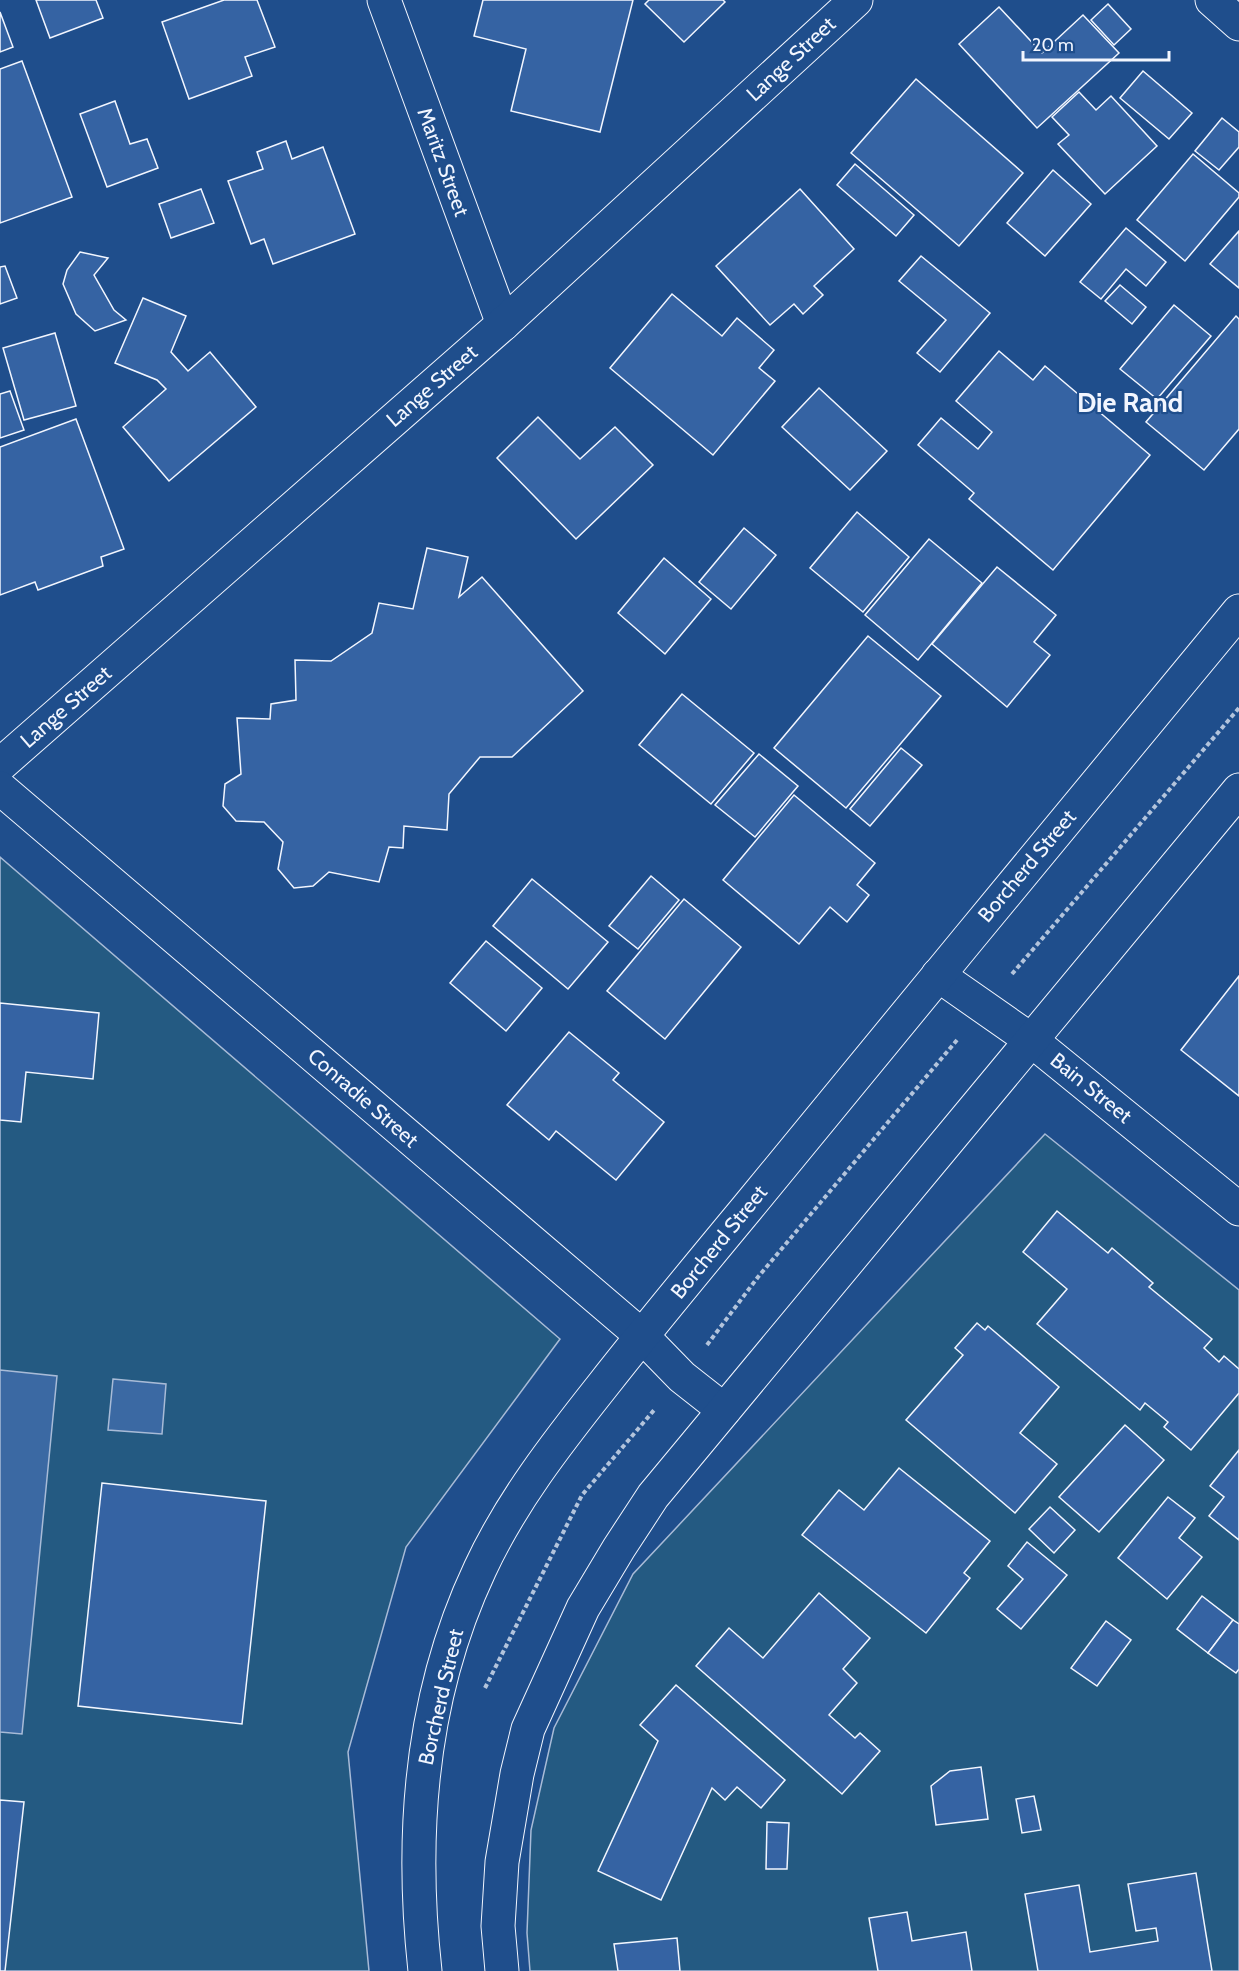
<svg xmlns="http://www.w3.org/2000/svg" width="1239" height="1971" viewBox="0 0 1239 1971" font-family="Cabin,sans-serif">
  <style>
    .green { fill: #245a82; stroke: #a8bbd7; stroke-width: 1.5 }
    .water { fill: #3b69a3; stroke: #a8bbd7; stroke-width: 1.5 }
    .building { fill: #3563a3; stroke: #f2f6ff; stroke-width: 1.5 }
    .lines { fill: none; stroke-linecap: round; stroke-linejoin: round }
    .minor-casing { stroke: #f2f6ff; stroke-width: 35 }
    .trunk-casing { stroke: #f2f6ff; stroke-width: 35 }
    .path { stroke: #b3c4dc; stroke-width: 4; stroke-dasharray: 4.5 3; stroke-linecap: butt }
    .minor { stroke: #1f4e8c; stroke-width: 33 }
    .trunk { stroke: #1f4e8c; stroke-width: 33 }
    .labels { text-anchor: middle; stroke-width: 4.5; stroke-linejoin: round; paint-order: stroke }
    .street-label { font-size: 21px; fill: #f2f6ff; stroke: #1f4e8c }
    .district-label { font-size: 27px; font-weight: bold; fill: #f2f6ff; stroke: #1f4e8c }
  </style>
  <rect width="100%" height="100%" fill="#1f4e8c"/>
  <g class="green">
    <path d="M 0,857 L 560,1339 L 406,1547 L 348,1752 L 369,1971 L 0,1971 Z"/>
    <path d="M 1045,1134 L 1239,1290 L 1239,1971 L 530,1971 L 527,1933 L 531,1830 L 554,1728 L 633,1574 Z"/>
  </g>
  <g class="water">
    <path d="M 0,1370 L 57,1376 L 22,1734 L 0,1732 Z"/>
    <path d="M 113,1379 L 166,1384 L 162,1434 L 108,1430 Z"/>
  </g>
  <g class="building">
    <path d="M 36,0 L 96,0 L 103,18 L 50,38 Z"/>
    <path d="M 224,0 L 257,0 L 275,47 L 245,57 L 252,76 L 189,99 L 162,22 Z"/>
    <path d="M 483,0 L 633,0 L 600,132 L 511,111 L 526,49 L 474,36 Z"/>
    <path d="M 649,0 L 723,0 L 725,2 L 684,42 L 645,4 Z"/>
    <path d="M 1108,4 L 1131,29 L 1114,45 L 1091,20 Z"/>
    <path d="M 999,7 L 1042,53 L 1083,15 L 1119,53 L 1037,128 L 959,44 Z"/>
    <path d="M 0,12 L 13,47 L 0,52 Z"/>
    <path d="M 22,61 L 72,197 L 0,223 L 0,69 Z"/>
    <path d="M 1143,71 L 1192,113 L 1169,139 L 1120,98 Z"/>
    <path d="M 916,79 L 1023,173 L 959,246 L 851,153 Z"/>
    <path d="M 1079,92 L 1096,110 L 1111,96 L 1157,146 L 1105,194 L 1058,144 L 1069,135 L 1052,117 Z"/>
    <path d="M 115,101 L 130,144 L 147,139 L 158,168 L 107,187 L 80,114 Z"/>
    <path d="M 1222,118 L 1239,132 L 1239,147 L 1219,170 L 1195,151 Z"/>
    <path d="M 286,141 L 292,159 L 323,147 L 355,234 L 273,264 L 264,239 L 251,244 L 228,181 L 263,169 L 257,152 Z"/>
    <path d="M 1193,154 L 1239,193 L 1239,197 L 1185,261 L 1137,220 Z"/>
    <path d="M 855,164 L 914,215 L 896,236 L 837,185 Z"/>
    <path d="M 1053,170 L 1091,204 L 1045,256 L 1007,223 Z"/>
    <path d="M 201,189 L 214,223 L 171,238 L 159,204 Z"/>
    <path d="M 800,189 L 854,249 L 814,286 L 823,295 L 803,314 L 794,304 L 770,325 L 716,266 Z"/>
    <path d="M 1126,228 L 1166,262 L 1146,286 L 1126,269 L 1101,299 L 1080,282 Z"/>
    <path d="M 1239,231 L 1239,288 L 1210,264 Z"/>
    <path d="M 80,252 L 108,258 L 94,275 L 114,310 L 126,320 L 95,331 L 76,314 L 63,284 L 67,270 Z"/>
    <path d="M 921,256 L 990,313 L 940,372 L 917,353 L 946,320 L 899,281 Z"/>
    <path d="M 5,266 L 17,298 L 0,304 L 0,267 Z"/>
    <path d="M 1120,285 L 1146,307 L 1132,324 L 1105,301 Z"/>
    <path d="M 672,294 L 722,336 L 737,318 L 774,350 L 759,368 L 775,381 L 713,455 L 610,368 Z"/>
    <path d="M 143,298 L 186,316 L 171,352 L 188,371 L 210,352 L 256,407 L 169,481 L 123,427 L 166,389 L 157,380 L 115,363 Z"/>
    <path d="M 1174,305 L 1211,336 L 1157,399 L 1120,369 Z"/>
    <path d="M 1236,316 L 1239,319 L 1239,429 L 1204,470 L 1146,422 Z"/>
    <path d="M 55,333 L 76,406 L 24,420 L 3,348 Z"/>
    <path d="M 999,351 L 1033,380 L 1045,366 L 1150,455 L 1053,570 L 969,499 L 974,493 L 918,445 L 941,418 L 978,449 L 992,432 L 956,401 Z"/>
    <path d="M 819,388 L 887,451 L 850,490 L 782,427 Z"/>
    <path d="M 10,391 L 24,430 L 0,438 L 0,394 Z"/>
    <path d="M 538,417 L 580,459 L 615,427 L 653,465 L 576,539 L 497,458 Z"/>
    <path d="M 76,419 L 124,549 L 101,557 L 103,566 L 38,590 L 35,582 L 0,595 L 0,447 Z"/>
    <path d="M 857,512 L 909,557 L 863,612 L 810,568 Z"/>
    <path d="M 744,528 L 776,555 L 731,609 L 699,582 Z"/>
    <path d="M 929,539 L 982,583 L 918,660 L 865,615 Z"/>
    <path d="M 427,548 L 468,557 L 459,597 L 482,577 L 583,691 L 512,757 L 480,757 L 449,794 L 447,830 L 404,826 L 403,848 L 389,847 L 379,882 L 329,872 L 313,886 L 294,888 L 278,869 L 283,842 L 264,822 L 236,821 L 223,806 L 225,784 L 241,774 L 237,718 L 270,719 L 271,704 L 296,700 L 295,660 L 331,661 L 372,633 L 379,603 L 413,609 Z"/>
    <path d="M 664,558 L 711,599 L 665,654 L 618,613 Z"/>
    <path d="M 997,567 L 1056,615 L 1034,642 L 1050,655 L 1007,707 L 932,644 Z"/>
    <path d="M 868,636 L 941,696 L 846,808 L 774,748 Z"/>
    <path d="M 682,694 L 754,753 L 711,804 L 639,745 Z"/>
    <path d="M 901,748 L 922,765 L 870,826 L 850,809 Z"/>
    <path d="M 759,754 L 798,786 L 755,837 L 715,805 Z"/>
    <path d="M 794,795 L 875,863 L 857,885 L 869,895 L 847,922 L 830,907 L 799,944 L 723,880 Z"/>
    <path d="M 651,876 L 679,900 L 638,949 L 609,926 Z"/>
    <path d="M 532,879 L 608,942 L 568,989 L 493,926 Z"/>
    <path d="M 684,899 L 741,947 L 665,1039 L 607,991 Z"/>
    <path d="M 486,941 L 542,988 L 506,1031 L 450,983 Z"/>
    <path d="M 1239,976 L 1239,1096 L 1181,1050 Z"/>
    <path d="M 0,1003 L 99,1013 L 93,1079 L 26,1072 L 21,1122 L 0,1120 Z"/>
    <path d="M 569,1032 L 619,1073 L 613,1080 L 664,1122 L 616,1180 L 556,1131 L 549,1140 L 507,1105 Z"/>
    <path d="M 1057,1211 L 1108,1253 L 1112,1248 L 1153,1283 L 1149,1287 L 1212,1339 L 1204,1348 L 1219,1362 L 1224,1356 L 1239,1369 L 1239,1393 L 1191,1450 L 1164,1427 L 1168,1422 L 1145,1403 L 1140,1410 L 1037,1324 L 1067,1289 L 1023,1252 Z"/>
    <path d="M 977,1323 L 985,1330 L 988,1326 L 1059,1387 L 1020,1433 L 1057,1464 L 1015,1513 L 906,1420 L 963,1355 L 955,1348 Z"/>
    <path d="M 1125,1425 L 1164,1460 L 1099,1532 L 1059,1497 Z"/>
    <path d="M 1239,1450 L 1239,1540 L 1209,1516 L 1224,1497 L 1210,1486 Z"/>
    <path d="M 899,1468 L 990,1541 L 964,1573 L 970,1578 L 926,1633 L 802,1535 L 839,1490 L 864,1510 Z"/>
    <path d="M 102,1483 L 266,1501 L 242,1724 L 78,1706 Z"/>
    <path d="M 1168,1497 L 1195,1518 L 1179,1538 L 1202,1557 L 1167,1599 L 1118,1558 Z"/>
    <path d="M 1050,1507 L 1075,1530 L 1054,1553 L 1029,1529 Z"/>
    <path d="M 1027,1542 L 1067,1575 L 1021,1629 L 997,1609 L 1023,1579 L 1008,1566 Z"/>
    <path d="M 819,1593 L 870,1638 L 843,1669 L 857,1683 L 829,1715 L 855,1738 L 860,1733 L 880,1751 L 842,1794 L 696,1666 L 729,1628 L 763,1658 Z"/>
    <path d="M 1202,1596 L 1233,1620 L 1208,1653 L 1177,1629 Z"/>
    <path d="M 1233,1620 L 1239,1624 L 1239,1669 L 1236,1673 L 1208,1653 Z"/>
    <path d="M 1106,1621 L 1131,1640 L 1097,1686 L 1071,1668 Z"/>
    <path d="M 676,1685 L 785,1780 L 761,1808 L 737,1787 L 725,1800 L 712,1788 L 661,1900 L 598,1871 L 658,1741 L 640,1725 Z"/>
    <path d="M 981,1767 L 988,1819 L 936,1825 L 931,1786 L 950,1771 Z"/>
    <path d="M 1034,1796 L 1041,1830 L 1022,1833 L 1016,1799 Z"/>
    <path d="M 0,1800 L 24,1802 L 5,1971 L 0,1971 Z"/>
    <path d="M 767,1822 L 789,1823 L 787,1869 L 766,1869 Z"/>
    <path d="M 1196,1873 L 1212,1971 L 1038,1971 L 1025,1894 L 1079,1885 L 1090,1952 L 1158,1941 L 1156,1928 L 1136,1931 L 1128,1884 Z"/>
    <path d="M 907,1912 L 912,1941 L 966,1932 L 972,1971 L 878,1971 L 869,1918 Z"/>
    <path d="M 677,1938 L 680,1971 L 618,1971 L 614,1944 Z"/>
  </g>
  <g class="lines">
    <g class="minor-casing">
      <g id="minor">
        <path d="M 384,0 L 503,324"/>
        <path d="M 1212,0 L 1239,24"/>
        <path d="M 0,765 L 503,324 L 856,0"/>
        <path d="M 0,788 L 642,1336 L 682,1377 L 724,1410"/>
        <path d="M 938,975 L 1031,1040 L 1239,1209"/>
      </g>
    </g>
    <g class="trunk-casing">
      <g id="trunk">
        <path d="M 425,1971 C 410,1835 421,1694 480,1569 C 511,1502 557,1443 603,1385 C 650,1325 699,1266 748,1207 C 911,1008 1075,809 1239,611"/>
        <path d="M 502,1971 L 498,1926 L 502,1862 L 517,1774 L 528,1729 L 583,1608 L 619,1548 L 653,1496 L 1239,790"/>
      </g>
    </g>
    <g class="path">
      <path d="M 1012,974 L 1239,708"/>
      <path d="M 707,1345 L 758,1277 L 957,1040"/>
      <path d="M 485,1688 L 582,1495 L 655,1409"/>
    </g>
    <use href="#minor" class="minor"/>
    <use href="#trunk" class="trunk"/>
  </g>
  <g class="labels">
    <g class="street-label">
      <text transform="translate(791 59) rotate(-43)" y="7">Lange Street</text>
      <text transform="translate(443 162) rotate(70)" y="7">Maritz Street</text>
      <text transform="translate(432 386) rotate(-41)" y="7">Lange Street</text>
      <text transform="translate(66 707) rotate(-41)" y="7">Lange Street</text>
      <text transform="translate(1027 866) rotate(-50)" y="7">Borcherd Street</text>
      <text transform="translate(1091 1088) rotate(39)" y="7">Bain Street</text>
      <text transform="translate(363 1098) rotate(41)" y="7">Conradie Street</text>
      <text transform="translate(719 1242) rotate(-51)" y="7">Borcherd Street</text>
      <text transform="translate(441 1697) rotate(-77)" y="7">Borcherd Street</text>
    </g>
    <g class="district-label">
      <text x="1130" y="412">Die Rand</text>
    </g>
  </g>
  <path d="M1023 51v9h146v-9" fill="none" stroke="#f2f6ff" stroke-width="3"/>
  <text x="1032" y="51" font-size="18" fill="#f2f6ff" stroke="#1f4e8c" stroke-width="4.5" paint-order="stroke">20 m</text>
</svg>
